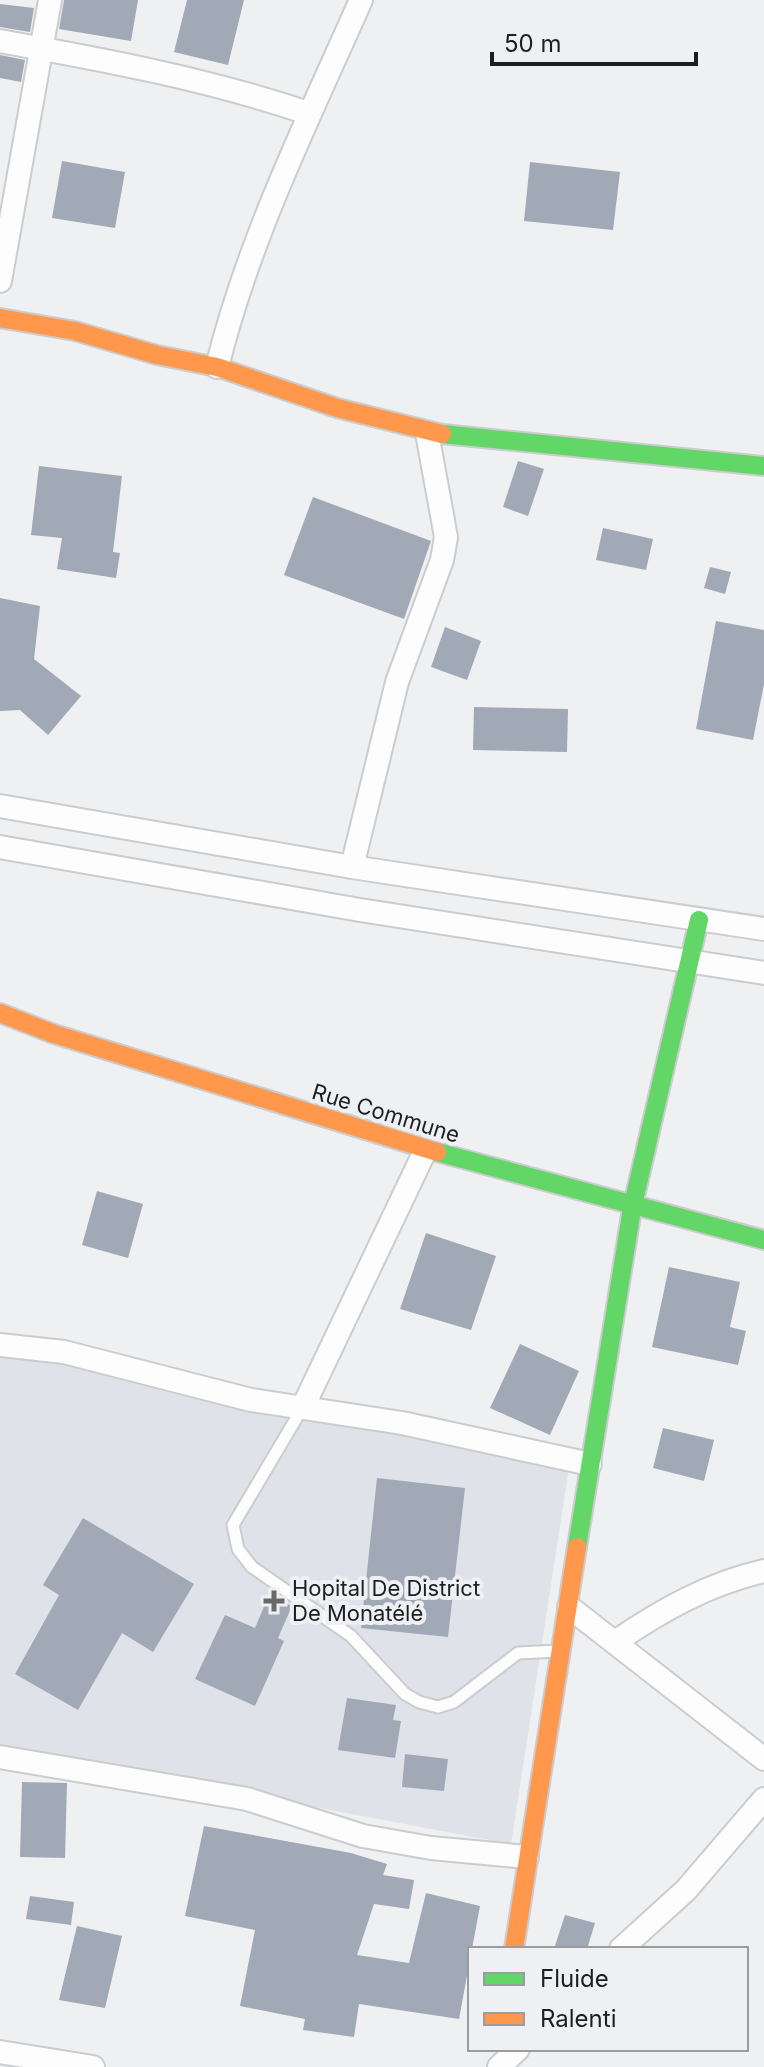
<svg xmlns="http://www.w3.org/2000/svg" width="764" height="2067" viewBox="0 0 764 2067" font-family="Inter,sans-serif">
  <style>
    .built { fill: #dfe2e9 }
    .building { fill: #a1a8b6 }
    .lines { fill: none; stroke-linecap: round; stroke-linejoin: round }
    .lane-casing { stroke: #cbcccd; stroke-width: 15 }
    .street-casing { stroke: #cbcccd; stroke-width: 26 }
    .fast-casing { stroke: #cbcccd; stroke-width: 22 }
    .slow-casing { stroke: #cbcccd; stroke-width: 22 }
    .lane { stroke: #fdfdfd; stroke-width: 11 }
    .street { stroke: #fdfdfd; stroke-width: 22 }
    .fast { stroke: #63d668; stroke-width: 18 }
    .slow { stroke: #ff974d; stroke-width: 18 }
    .poi-dot { fill: #666869; stroke: #eef0f3; stroke-width: 3 }
    .labels { text-anchor: middle; stroke-width: 8; stroke-linejoin: round; paint-order: stroke }
    .street-label { font-size: 22px; fill: #1d1e1f; stroke: #eef0f3 }
    .poi-label { font-size: 22px; fill: #1d1e1f; stroke: #eef0f3; text-anchor: start }
  </style>
  <rect width="100%" height="100%" fill="#eff0f2"/>
  <path class="built" d="M 0,1354 L 571,1455 L 511,1844 L 0,1748 Z"/>
  <g class="building">
    <path d="M 64,0 L 138,0 L 131,41 L 59,29 Z"/>
    <path d="M 187,0 L 244,0 L 228,65 L 174,52 Z"/>
    <path d="M 0,4 L 34,8 L 30,32 L 0,27 Z"/>
    <path d="M 0,55 L 25,60 L 21,82 L 0,78 Z"/>
    <path d="M 62,161 L 125,172 L 115,228 L 52,218 Z"/>
    <path d="M 530,162 L 620,172 L 613,230 L 524,221 Z"/>
    <path d="M 518,461 L 544,469 L 528,516 L 503,507 Z"/>
    <path d="M 39,466 L 122,476 L 113,552 L 120,553 L 116,578 L 57,569 L 62,538 L 31,535 Z"/>
    <path d="M 313,497 L 431,541 L 404,619 L 284,575 Z"/>
    <path d="M 603,528 L 653,539 L 646,570 L 596,560 Z"/>
    <path d="M 710,567 L 731,572 L 725,594 L 704,588 Z"/>
    <path d="M 0,598 L 40,606 L 34,659 L 81,696 L 48,735 L 20,710 L 0,711 Z"/>
    <path d="M 716,621 L 764,630 L 764,684 L 753,740 L 696,729 Z"/>
    <path d="M 445,627 L 481,641 L 467,680 L 431,667 Z"/>
    <path d="M 474,707 L 568,709 L 567,752 L 473,750 Z"/>
    <path d="M 97,1191 L 143,1204 L 128,1258 L 82,1245 Z"/>
    <path d="M 426,1233 L 496,1256 L 471,1330 L 400,1309 Z"/>
    <path d="M 669,1267 L 740,1282 L 730,1327 L 746,1331 L 738,1365 L 652,1347 Z"/>
    <path d="M 520,1344 L 579,1371 L 550,1435 L 490,1408 Z"/>
    <path d="M 663,1428 L 714,1440 L 704,1481 L 653,1468 Z"/>
    <path d="M 377,1478 L 465,1488 L 448,1637 L 361,1628 Z"/>
    <path d="M 83,1518 L 194,1584 L 153,1652 L 122,1633 L 78,1710 L 15,1674 L 59,1595 L 43,1585 Z"/>
    <path d="M 269,1595 L 292,1606 L 278,1638 L 284,1641 L 255,1706 L 195,1679 L 225,1615 L 255,1628 Z"/>
    <path d="M 347,1698 L 396,1705 L 393,1720 L 401,1721 L 395,1758 L 338,1750 Z"/>
    <path d="M 405,1754 L 448,1759 L 444,1791 L 402,1787 Z"/>
    <path d="M 22,1782 L 67,1783 L 65,1858 L 20,1857 Z"/>
    <path d="M 204,1826 L 351,1853 L 387,1864 L 383,1875 L 414,1880 L 409,1909 L 374,1904 L 357,1955 L 409,1963 L 426,1893 L 480,1906 L 459,2019 L 359,2004 L 354,2037 L 303,2030 L 305,2019 L 240,2006 L 255,1930 L 185,1916 Z"/>
    <path d="M 30,1896 L 74,1902 L 71,1925 L 26,1919 Z"/>
    <path d="M 565,1915 L 595,1923 L 587,1949 L 554,1949 Z"/>
    <path d="M 77,1926 L 122,1936 L 105,2008 L 59,2000 Z"/>
  </g>
  <g class="lines">
    <g class="lane-casing">
      <path id="lane" d="M 303,1407 L 233,1525 L 238,1549 L 252,1567 L 351,1636 L 405,1694 L 419,1702 L 438,1707 L 454,1702 L 518,1653 L 559,1651"/>
    </g>
    <g class="street-casing">
      <g id="street">
        <path d="M 0,41 C 105,60 207,79 308,113"/>
        <path d="M 0,281 L 50,0"/>
        <path d="M 217,367 C 249,238 307,122 361,0"/>
        <path d="M 0,806 L 352,867 L 764,929"/>
        <path d="M 0,847 L 360,910 L 764,973"/>
        <path d="M 352,867 L 397,682 L 442,560 L 446,537 L 427,433"/>
        <path d="M 0,1345 L 64,1352 L 251,1400 L 402,1423 L 590,1464"/>
        <path d="M 303,1407 L 425,1151"/>
        <path d="M 569,1607 L 764,1759"/>
        <path d="M 615,1642 C 662,1610 708,1584 764,1571"/>
        <path d="M 0,1757 L 247,1799 L 363,1836 L 431,1848 L 527,1857"/>
        <path d="M 621,1949 L 686,1890 L 764,1799"/>
        <path d="M 0,2052 L 93,2067"/>
        <path d="M 499,2067 L 518,2049"/>
      </g>
    </g>
    <g class="fast-casing">
      <g id="fast">
        <path d="M 442,434 L 764,466"/>
        <path d="M 437,1152 L 764,1240"/>
        <path d="M 577,1547 L 632,1209 L 699,920"/>
      </g>
    </g>
    <g class="slow-casing">
      <g id="slow">
        <path d="M 0,318 L 75,331 L 157,355 L 217,367 L 337,408 L 442,434"/>
        <path d="M 0,1013 L 54,1034 L 437,1152"/>
        <path d="M 514,1949 L 577,1547"/>
      </g>
    </g>
    <use href="#lane" class="lane"/>
    <use href="#street" class="street"/>
    <use href="#fast" class="fast"/>
    <use href="#slow" class="slow"/>
  </g>
  <path class="poi-dot" d="M270 1589h8v8h8v8h-8v8h-8v-8h-8v-8h8z"/>
  <g class="labels">
    <g class="street-label">
      <text transform="translate(386 1113) rotate(17)" y="8">Rue Commune</text>
    </g>
    <g class="poi-label">
      <text x="292" y="1596">Hopital De District<tspan x="292" dy="25">De Monatélé</tspan></text>
    </g>
  </g>
  <rect x="468" y="1947" width="280" height="104" fill="#eef0f3" stroke="#9a9c9e" stroke-width="2"/>
  <rect x="484" y="1973" width="40" height="12" fill="#63d668" stroke="#9a9c9e" stroke-width="2"/>
  <text x="540" y="1987" font-size="24" fill="#1d1e1f">Fluide</text>
  <rect x="484" y="2013" width="40" height="12" fill="#ff974d" stroke="#9a9c9e" stroke-width="2"/>
  <text x="540" y="2027" font-size="24" fill="#1d1e1f">Ralenti</text>
  <path d="M492 52v12h204v-12" fill="none" stroke="#1d1e1f" stroke-width="4"/>
  <text x="504" y="52" font-size="24" fill="#1d1e1f" stroke="#eef0f3" stroke-width="6" paint-order="stroke">50 m</text>
</svg>
